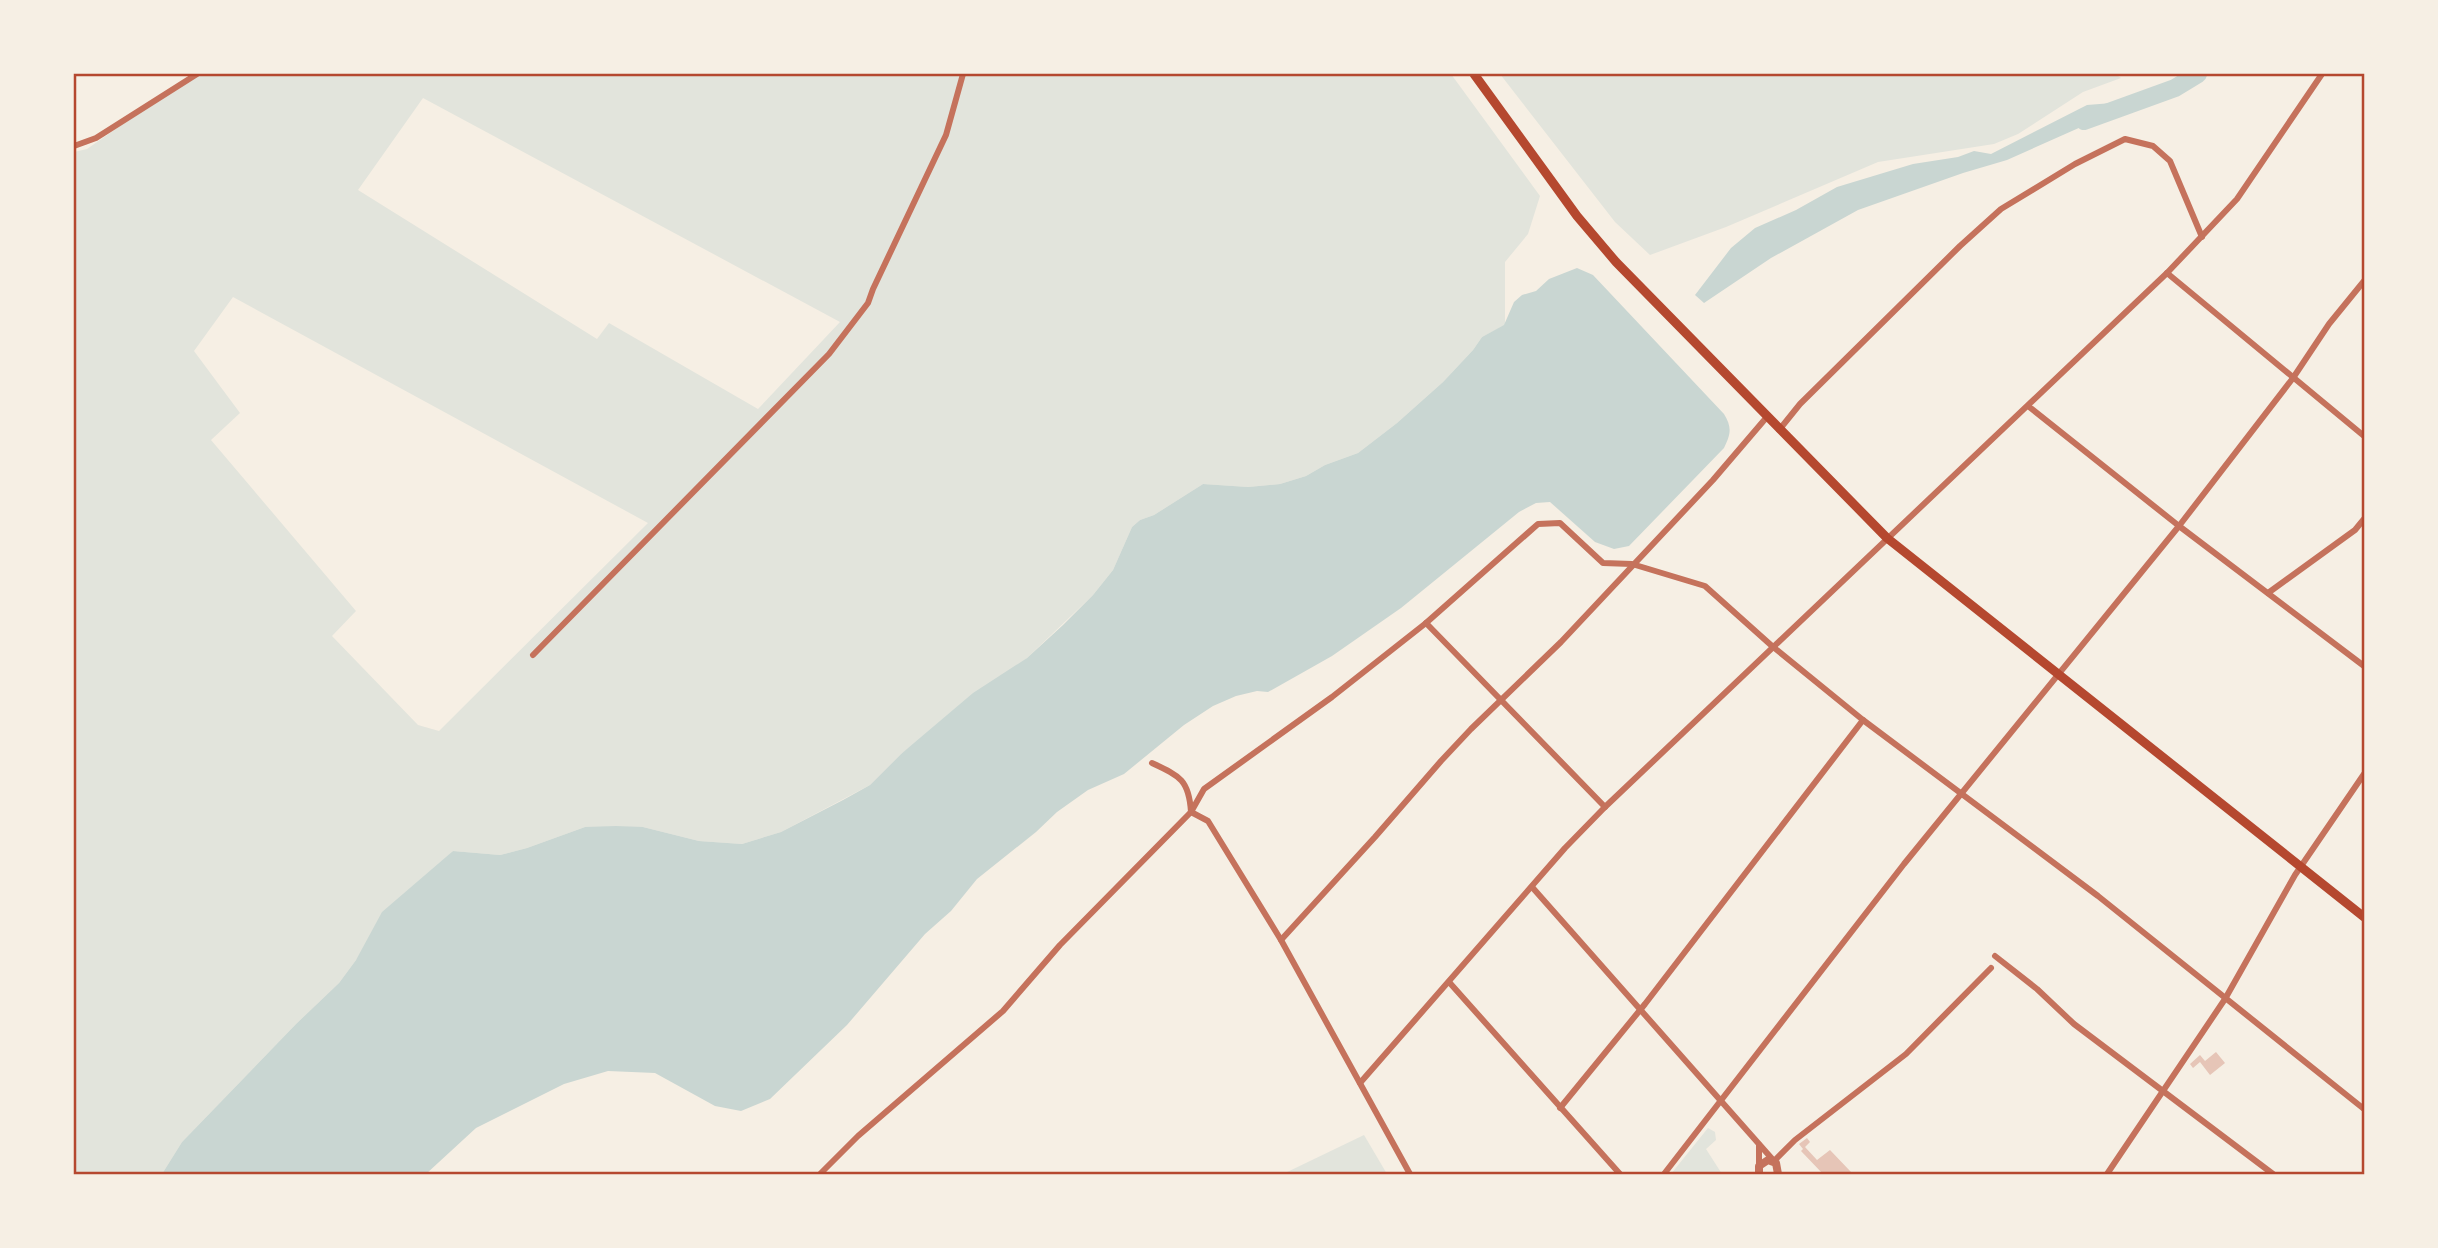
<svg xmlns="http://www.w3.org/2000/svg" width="2438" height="1248" viewBox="0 0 2438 1248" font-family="Helvetica,sans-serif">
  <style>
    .green { fill: #e2e4dc; fill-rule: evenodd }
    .water { fill: #c9d6d2 }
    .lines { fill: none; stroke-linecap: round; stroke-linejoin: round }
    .river { stroke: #c9d6d2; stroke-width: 18 }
    .building { fill: #e6c5b7 }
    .minor { stroke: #c5725c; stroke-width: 6 }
    .tertiary { stroke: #c5725c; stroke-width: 8 }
    .secondary { stroke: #b5482f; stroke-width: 9 }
    .neatline { fill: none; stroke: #b5482f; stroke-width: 2.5 }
  </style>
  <rect width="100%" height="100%" fill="#f6efe4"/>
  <g class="green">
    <path d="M 195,74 L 1451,74 L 1540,196 L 1528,234 L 1505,262 L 1505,325 L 1482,337 L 1473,350 L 1443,382 L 1397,423 L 1358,453 L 1325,465 L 1306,476 L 1280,484 L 1248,487 L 1203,484 L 1154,515 L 1140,520 L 1132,527 L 1113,570 L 1093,595 L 1027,658 L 901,754 L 870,785 L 781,832 L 742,844 L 699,841 L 643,827 L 585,827 L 527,848 L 500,855 L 453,851 L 356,960 L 339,983 L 296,1024 L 182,1142 L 162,1174 L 74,1174 L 74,152 L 87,149 ZM 423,98 L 840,322 L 758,409 L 609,323 L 597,339 L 358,190 ZM 233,297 L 648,523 L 439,731 L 418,725 L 332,636 L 356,611 L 211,440 L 240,413 L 194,351 Z"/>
    <path d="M 1500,74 L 2115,74 L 2121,78 L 2083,92 L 2018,134 L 1994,144 L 1878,162 L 1726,227 L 1650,255 L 1615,222 Z"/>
    <path d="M 1708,1128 L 1715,1132 L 1716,1140 L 1706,1149 L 1722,1174 L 1671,1174 Z"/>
    <path d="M 1364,1135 L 1387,1174 L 1283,1174 Z"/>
  </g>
  <g class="water">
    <path d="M 2112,103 L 2099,119 L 2007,160 L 1963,173 L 1858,210 L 1771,258 L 1704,303 L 1695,295 L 1731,248 L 1755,228 L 1796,210 L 1837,187 L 1913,164 L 1958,157 L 1974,151 L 1991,154 L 2087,105 Z"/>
    <path d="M 1577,268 L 1593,275 L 1724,414 C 1732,427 1731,434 1724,448 L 1629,546 L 1614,549 L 1595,542 L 1550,502 L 1536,503 L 1519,512 L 1401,608 L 1332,656 L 1268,692 L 1257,691 L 1236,696 L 1213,706 L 1184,725 L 1124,774 L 1088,790 L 1057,812 L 1036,832 L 977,879 L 951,911 L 925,934 L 847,1025 L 770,1099 L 741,1111 L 715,1106 L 655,1073 L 608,1071 L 564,1084 L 476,1128 L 426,1174 L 162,1174 L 182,1142 L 296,1024 L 339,983 L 356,960 L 382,912 L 453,851 L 500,855 L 527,848 L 585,827 L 616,826 L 643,827 L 699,841 L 742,844 L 781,832 L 843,800 L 870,785 L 901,754 L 973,693 L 1027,658 L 1063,625 L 1093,595 L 1113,570 L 1132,527 L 1140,520 L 1154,515 L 1203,484 L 1248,487 L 1280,484 L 1306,476 L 1325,465 L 1358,453 L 1397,423 L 1443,382 L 1473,350 L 1482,337 L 1504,325 L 1514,302 L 1522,295 L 1536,291 L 1549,279 Z"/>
  </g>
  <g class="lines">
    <path class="river" d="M 2084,121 L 2175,88 L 2198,74"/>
  </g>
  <g class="building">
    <path d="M 2216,1052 L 2225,1063 L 2210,1075 L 2200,1062 L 2193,1068 L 2190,1064 L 2200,1055 L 2205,1061 Z"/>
    <path d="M 1807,1138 L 1810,1142 L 1805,1147 L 1817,1160 L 1830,1150 L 1851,1172 L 1848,1174 L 1823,1174 L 1801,1151 L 1803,1149 L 1799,1144 Z"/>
  </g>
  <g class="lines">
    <g class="minor">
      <path d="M 74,146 L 96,138 L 197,74"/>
      <path d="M 2167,273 L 2364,436"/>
      <path d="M 2028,406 L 2179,526 L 2364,666"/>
      <path d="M 1779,430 L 1800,404 L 1960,246 L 2001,209 L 2075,164 L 2125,139 L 2153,146 L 2170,161 L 2202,237"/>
      <path d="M 2268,593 L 2355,530 L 2364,519"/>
      <path d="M 1426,623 L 1605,807"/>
      <path d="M 533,655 L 829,354 L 868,303 L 873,289 L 946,135 L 963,74"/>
      <path d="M 1152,763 C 1180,776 1189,780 1191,812 L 1208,821 L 1281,940 L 1410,1174"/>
      <path d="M 1532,887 L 1774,1161 L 1795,1140 L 1906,1054 L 1991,968"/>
      <path d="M 1281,940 L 1375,837 L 1441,761 L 1471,729 L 1561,642 L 1713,480 L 1766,418"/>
      <path d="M 1995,956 L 2037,989 L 2074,1024 L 2273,1174"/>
      <path d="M 1449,982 L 1620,1174"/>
      <path d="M 1360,1083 L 1565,848 L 1605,807 L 2167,273 L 2237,199 L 2322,74"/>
      <path d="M 1560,1108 L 1645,1004 L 1863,720"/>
      <path d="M 1759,1145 L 1759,1166"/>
      <path d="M 820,1174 L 858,1136 L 1003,1011 L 1060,945 L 1191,812 L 1204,789 L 1332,697 L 1426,623 L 1538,524 L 1560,523 L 1603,563 L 1632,564 L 1705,586 L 1772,646 L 1863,720 L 2098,896 L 2364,1109"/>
      <path d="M 1664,1174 L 1904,864 L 2179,526 L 2293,378 L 2329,324 L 2364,281"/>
      <path d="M 2107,1174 L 2225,999 L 2295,875 L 2364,774"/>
    </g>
    <path class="tertiary" d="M 1759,1174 L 1759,1166 L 1768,1160 L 1776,1163 L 1778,1174"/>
    <path class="secondary" d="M 1474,74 L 1577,216 L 1616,262 L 1887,538 L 2364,917"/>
  </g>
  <rect width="2438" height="1248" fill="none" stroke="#f6efe4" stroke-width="150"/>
  <rect x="75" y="75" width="2288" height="1098" class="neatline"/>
</svg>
